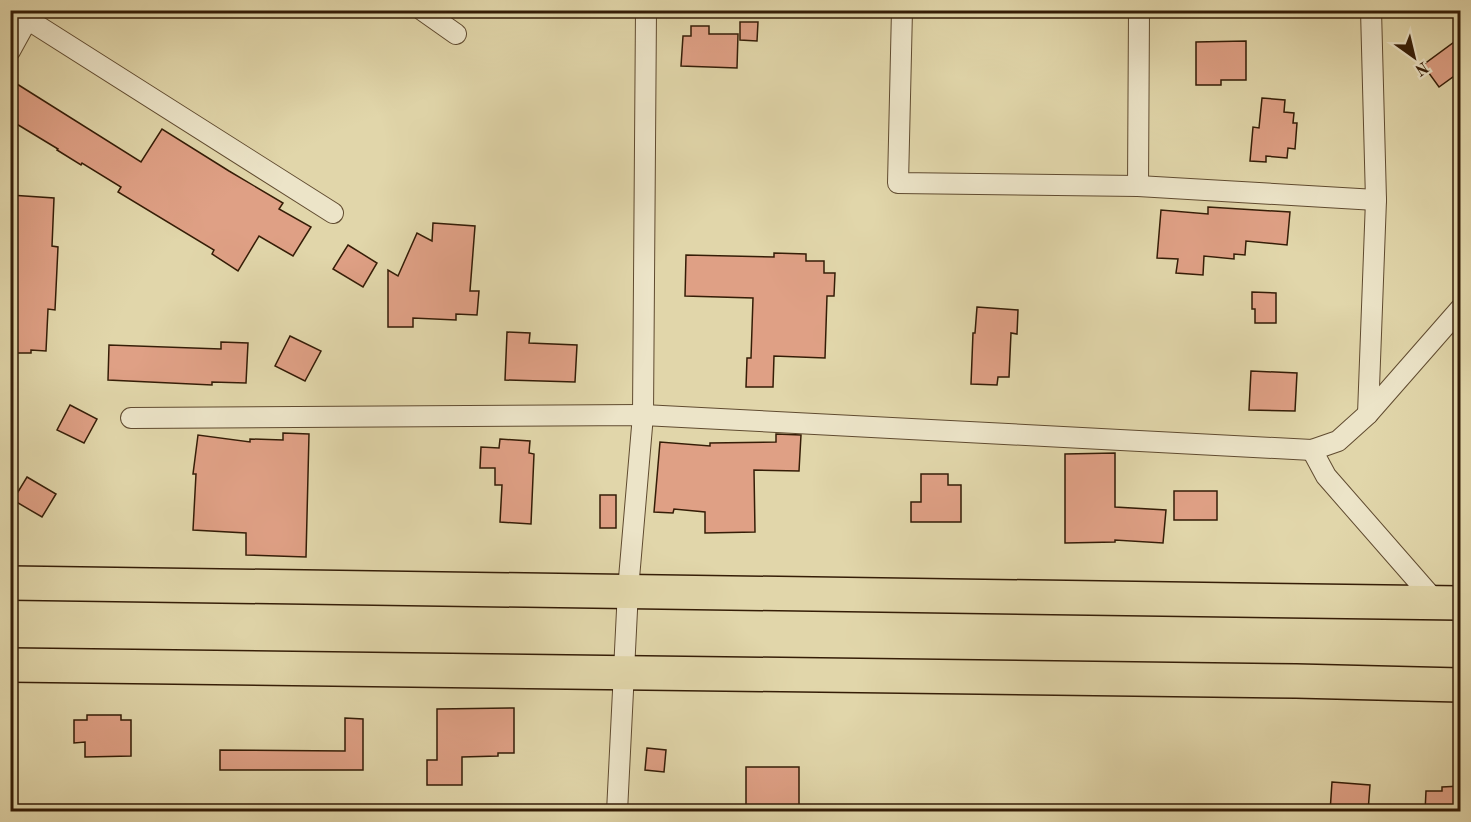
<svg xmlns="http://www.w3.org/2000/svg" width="1471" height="822" viewBox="0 0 1471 822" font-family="'Old Standard TT',serif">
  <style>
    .building { fill: #dfa085; stroke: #351d07; stroke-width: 1.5 }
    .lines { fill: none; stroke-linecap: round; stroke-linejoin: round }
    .street-casing { stroke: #604b30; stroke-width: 22 }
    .highway-casing { stroke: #351d07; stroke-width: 36 }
    .street { stroke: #ece4c8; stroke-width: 20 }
    .highway { stroke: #e1d6aa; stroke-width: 33 }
  </style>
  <rect width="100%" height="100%" fill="#e1d6aa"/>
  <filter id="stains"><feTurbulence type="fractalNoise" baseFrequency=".00333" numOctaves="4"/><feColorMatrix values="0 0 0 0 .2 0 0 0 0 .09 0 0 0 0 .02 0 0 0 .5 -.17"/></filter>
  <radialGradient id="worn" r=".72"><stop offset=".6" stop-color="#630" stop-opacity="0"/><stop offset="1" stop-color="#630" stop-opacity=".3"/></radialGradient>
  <g class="building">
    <path d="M 740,22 L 758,22 L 757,41 L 740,40 Z"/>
    <path d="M 691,26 L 709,26 L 709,34 L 738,34 L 737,68 L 681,66 L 683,36 L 691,36 Z"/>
    <path d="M 1461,37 L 1461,71 L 1439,87 L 1423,65 Z"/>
    <path d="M 1246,41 L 1246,80 L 1221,80 L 1221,85 L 1196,85 L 1196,42 Z"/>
    <path d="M 17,84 L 141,162 L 162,129 L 229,171 L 283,203 L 279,209 L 311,227 L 293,256 L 259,236 L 238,271 L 212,254 L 214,250 L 118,192 L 121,187 L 82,163 L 81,165 L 57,150 L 58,149 L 10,120 L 10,95 Z"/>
    <path d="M 1262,98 L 1285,100 L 1284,112 L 1294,113 L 1293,123 L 1297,123 L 1295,149 L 1288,148 L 1287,158 L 1266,156 L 1266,162 L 1250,161 L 1253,127 L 1259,128 Z"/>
    <path d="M 10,195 L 54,198 L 52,246 L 58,247 L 55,310 L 48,309 L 46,351 L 31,350 L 31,353 L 10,353 Z"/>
    <path d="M 1208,207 L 1290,212 L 1287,245 L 1246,241 L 1245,255 L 1234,254 L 1234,259 L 1204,256 L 1203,275 L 1176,273 L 1178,259 L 1157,258 L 1161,210 L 1208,214 Z"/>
    <path d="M 433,223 L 475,226 L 470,291 L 479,291 L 477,315 L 456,314 L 456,320 L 413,318 L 413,327 L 388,327 L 388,270 L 398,276 L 417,233 L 432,241 Z"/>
    <path d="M 348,245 L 377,263 L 363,287 L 333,269 Z"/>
    <path d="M 774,253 L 806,254 L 806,261 L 824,261 L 824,273 L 835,273 L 834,296 L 827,296 L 825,358 L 774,356 L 773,387 L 746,387 L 747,358 L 751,358 L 753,298 L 685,296 L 686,255 L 774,257 Z"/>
    <path d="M 1252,292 L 1276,293 L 1276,323 L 1255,323 L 1255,309 L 1252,309 Z"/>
    <path d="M 977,307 L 1018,310 L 1017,334 L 1011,333 L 1009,377 L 998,377 L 997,385 L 971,384 L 973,333 L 975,333 Z"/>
    <path d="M 507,332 L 530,333 L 529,343 L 577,345 L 575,382 L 505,380 Z"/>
    <path d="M 290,336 L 321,351 L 305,381 L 275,366 Z"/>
    <path d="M 221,342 L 248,343 L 246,383 L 212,382 L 212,385 L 108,380 L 109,345 L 221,349 Z"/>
    <path d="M 1251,371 L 1297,373 L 1295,411 L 1249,410 Z"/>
    <path d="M 70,405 L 97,419 L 84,443 L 57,430 Z"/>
    <path d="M 283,433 L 309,434 L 306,557 L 246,555 L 246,533 L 193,530 L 196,474 L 193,474 L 198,435 L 250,442 L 250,439 L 283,440 Z"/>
    <path d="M 776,434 L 801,435 L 799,471 L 754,470 L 755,532 L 705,533 L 705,512 L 674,509 L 673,513 L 654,512 L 660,442 L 710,446 L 710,443 L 776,442 Z"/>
    <path d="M 500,439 L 530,441 L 529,453 L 534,454 L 531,524 L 500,522 L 502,485 L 495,485 L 495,468 L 480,468 L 481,447 L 499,448 Z"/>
    <path d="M 1115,453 L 1115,507 L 1166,510 L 1163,543 L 1115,540 L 1115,542 L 1065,543 L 1065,454 Z"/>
    <path d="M 921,474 L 948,474 L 948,485 L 961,485 L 961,522 L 911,522 L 911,502 L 921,502 Z"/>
    <path d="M 27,477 L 56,494 L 42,517 L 13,500 Z"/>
    <rect x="1174" y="491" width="43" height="29"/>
    <rect x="600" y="495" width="16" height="33"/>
    <path d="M 514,708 L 514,753 L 498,753 L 498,756 L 462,757 L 462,785 L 427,785 L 427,760 L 437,760 L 437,709 Z"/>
    <path d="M 87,715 L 121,715 L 121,720 L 131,720 L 131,756 L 85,757 L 85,742 L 74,743 L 74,720 L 87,720 Z"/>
    <path d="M 345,718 L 363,719 L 363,770 L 220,770 L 220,750 L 345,751 Z"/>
    <path d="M 647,748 L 666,750 L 664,772 L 645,770 Z"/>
    <rect x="746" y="767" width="53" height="40"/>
    <path d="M 1332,782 L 1370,785 L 1368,812 L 1330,812 Z"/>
    <path d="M 1461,786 L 1461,812 L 1425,812 L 1426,791 L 1442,791 L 1442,787 Z"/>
  </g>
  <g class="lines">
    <g class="street-casing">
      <g id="street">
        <path d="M 422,10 L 456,34"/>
        <path d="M 902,10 L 898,183 L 1138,186 L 1376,200"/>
        <path d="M 10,19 L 27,19 L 333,213"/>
        <path d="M 10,51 L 32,11"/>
        <path d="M 1138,186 L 1139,10"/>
        <path d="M 1368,414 L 1376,200 L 1371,10"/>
        <path d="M 131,418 L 643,415 L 1312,450 L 1338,441 L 1368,414 L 1460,309"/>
        <path d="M 1312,450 L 1326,476 L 1437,603"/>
        <path d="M 617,812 L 628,590 L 643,415 L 646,10"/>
      </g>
    </g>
    <g class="highway-casing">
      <g id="highway">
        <path d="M 10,583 L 1460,603"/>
        <path d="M 10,665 L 1296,681 L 1460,685"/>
      </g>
    </g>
    <use href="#street" class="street"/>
    <use href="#highway" class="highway"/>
  </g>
  <rect width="1471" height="822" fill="none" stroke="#e1d6aa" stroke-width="36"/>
  <rect x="12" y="12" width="1447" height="798" fill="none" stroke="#351d07" stroke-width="3"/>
  <rect x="18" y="18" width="1435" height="786" fill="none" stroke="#351d07" stroke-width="1.5"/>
  <g transform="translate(1414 57) rotate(146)" stroke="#ece4c8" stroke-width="4.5" paint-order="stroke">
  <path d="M0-4.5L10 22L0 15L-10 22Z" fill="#351d07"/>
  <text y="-9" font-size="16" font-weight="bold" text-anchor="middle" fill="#351d07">N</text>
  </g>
  <rect width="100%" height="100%" filter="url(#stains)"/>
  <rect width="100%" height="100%" fill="url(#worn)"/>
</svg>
